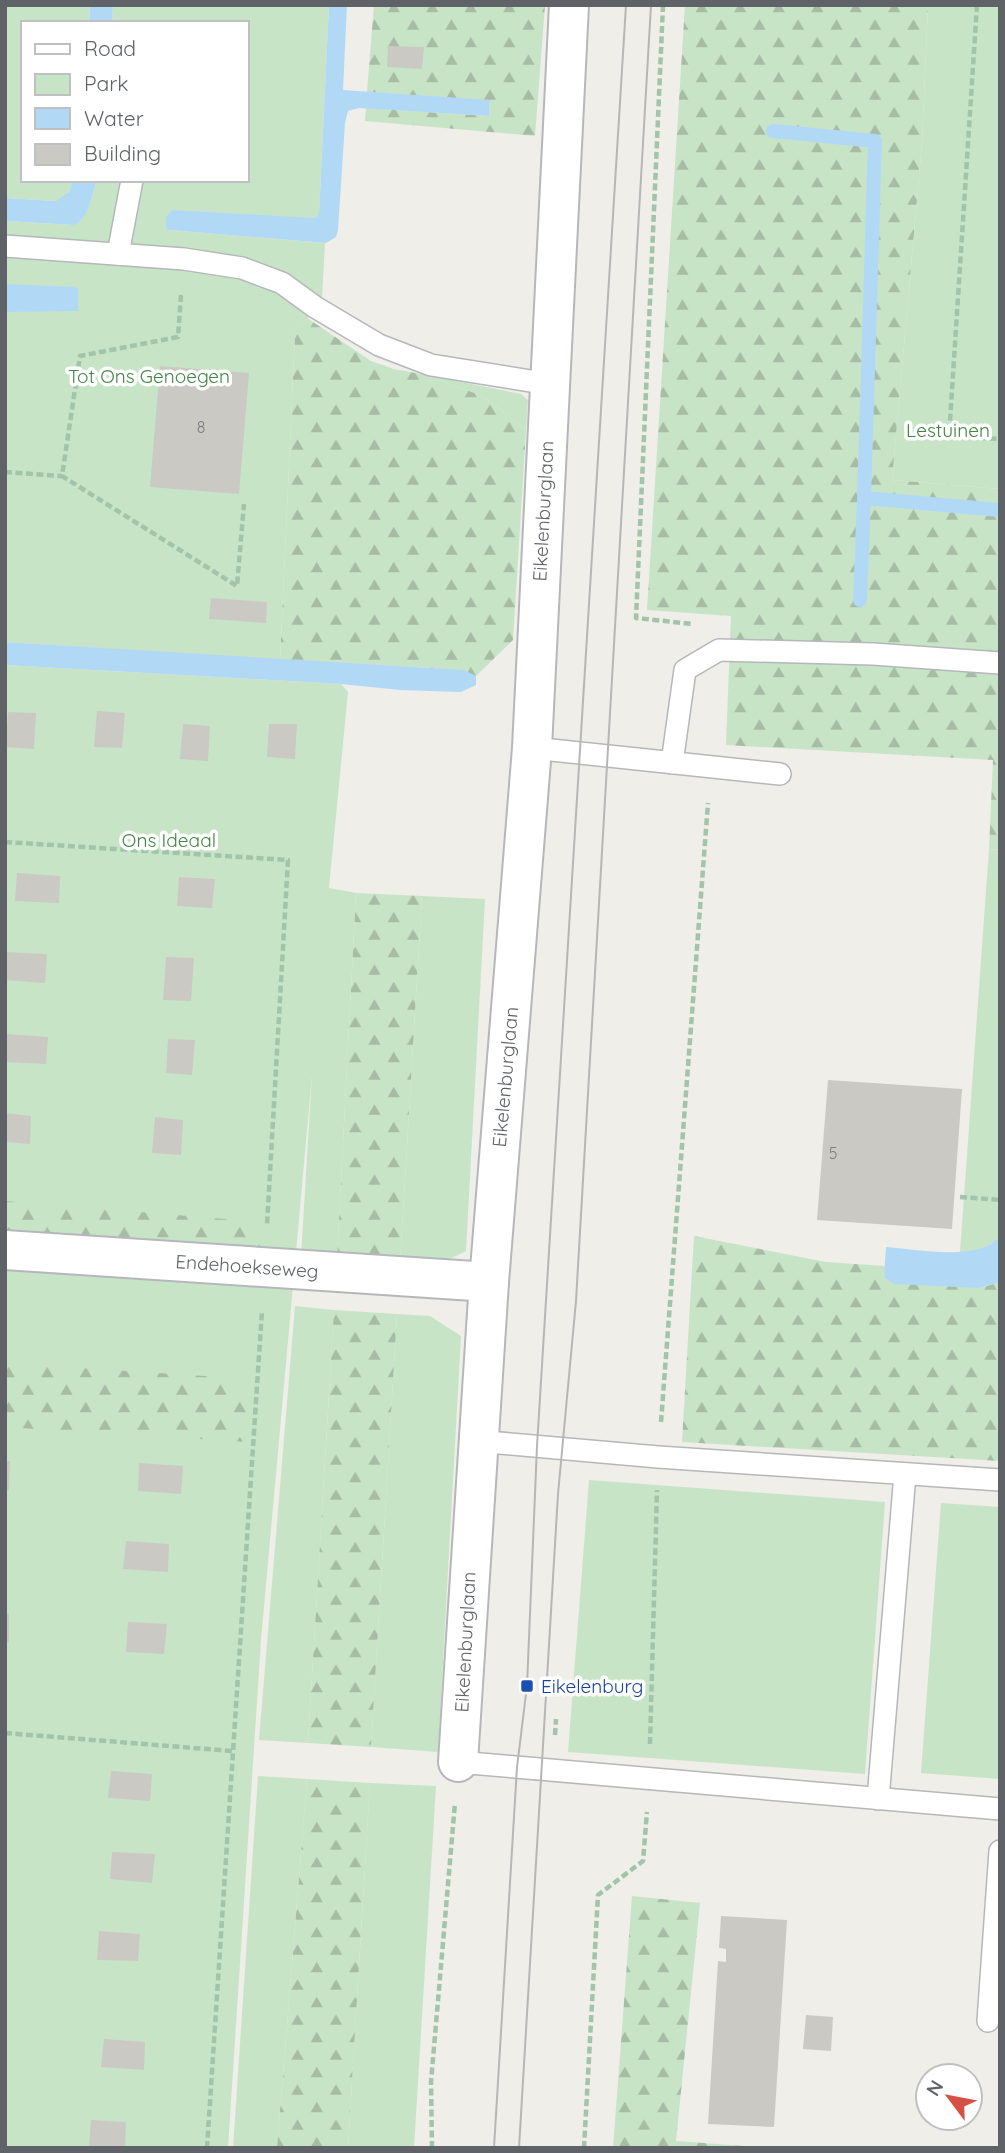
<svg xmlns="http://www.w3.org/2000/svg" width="1005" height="2153" viewBox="0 0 1005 2153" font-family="Quicksand,sans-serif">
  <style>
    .green { fill: #c8e4c7 }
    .forest { fill: url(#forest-firs) }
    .water { fill: #b1d9f6 }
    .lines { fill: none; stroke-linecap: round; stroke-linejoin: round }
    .stream { stroke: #b1d9f6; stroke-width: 14 }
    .building { fill: #cbc9c4 }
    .service-casing { stroke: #b5b7bb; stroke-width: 24 }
    .minor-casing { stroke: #b5b7bb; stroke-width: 42 }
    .path { stroke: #a1c4ab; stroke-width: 4.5; stroke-dasharray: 7 3.5; stroke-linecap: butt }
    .service { stroke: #fff; stroke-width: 21 }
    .minor { stroke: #fff; stroke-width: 38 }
    .tram { stroke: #b5b6b6; stroke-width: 2 }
    .transit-dot { fill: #1a4fb4; stroke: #fff; stroke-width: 2.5 }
    .labels { text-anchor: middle; stroke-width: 7; stroke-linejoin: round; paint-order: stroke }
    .number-label { font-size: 16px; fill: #7a7c7e }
    .park-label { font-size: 19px; fill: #408443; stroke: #fff }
    .street-label { font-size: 19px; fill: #5f6266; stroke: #fff }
    .transit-label { font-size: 19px; fill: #164399; stroke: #fff; text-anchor: start }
  </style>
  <defs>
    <pattern id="forest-firs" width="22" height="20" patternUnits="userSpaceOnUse" patternTransform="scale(1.75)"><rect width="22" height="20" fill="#c8e4c7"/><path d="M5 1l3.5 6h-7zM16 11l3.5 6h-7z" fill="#a6bca5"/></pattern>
  </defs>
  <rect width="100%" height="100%" fill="#efeee8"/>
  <g class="green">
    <path d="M 5,5 L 90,5 L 89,23 L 23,23 L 23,180 L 73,180 C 70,191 67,197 56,201 L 5,198 Z"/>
    <path d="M 113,5 L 329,5 L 319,214 L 314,218 L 169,230 L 325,243 L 322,298 L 295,336 L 280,660 L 5,642 L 5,221 L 74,225 C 90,217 91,196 97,180 L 247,180 L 247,23 L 112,23 Z"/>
    <path d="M 928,5 L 1000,5 L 1000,489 L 892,480 L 922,143 Z"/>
    <path d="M 421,374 L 521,394 L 528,400 L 526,430 L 483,396 Z"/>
    <path d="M 5,665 L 341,684 L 348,692 L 329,888 L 356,893 L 337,1258 L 301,1256 L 312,1075 L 261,1640 L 228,2148 L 5,2148 Z"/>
    <path d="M 989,849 L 1000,850 L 1000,1235 C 992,1247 974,1253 960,1252 Z"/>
    <path d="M 422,896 L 485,899 L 466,1251 L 435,1266 L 400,1263 Z"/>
    <path d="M 295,1306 L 334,1310 L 308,1743 L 259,1740 Z"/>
    <path d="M 397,1314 L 430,1316 L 461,1336 L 438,1752 L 371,1747 Z"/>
    <path d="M 589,1480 L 885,1502 L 865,1774 L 568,1752 Z"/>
    <path d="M 941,1503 L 1000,1507 L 1000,1779 L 921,1773 Z"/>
    <path d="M 258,1776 L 307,1779 L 277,2148 L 233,2148 Z"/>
    <path d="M 370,1783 L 436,1786 L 414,2148 L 348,2148 Z"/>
  </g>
  <g class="forest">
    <path d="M 374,5 L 545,5 L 535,136 L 365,121 L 366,108 L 489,116 L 490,101 L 367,92 Z"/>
    <path d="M 685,5 L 928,5 L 922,143 L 892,480 L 1000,489 L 1000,850 L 989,849 L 993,760 L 726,745 L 731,616 L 647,610 Z"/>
    <path d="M 307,318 L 371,361 L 394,369 L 421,374 L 483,396 L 526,430 L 513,640 L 476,676 L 433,668 L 280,660 L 295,336 Z"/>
    <path d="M 356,893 L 422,896 L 400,1263 L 337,1258 Z"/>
    <path d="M 5,1201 L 262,1222 L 260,1251 L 5,1230 Z"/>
    <path d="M 694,1236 L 826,1262 L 885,1266 L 884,1277 L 980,1288 L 1000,1282 L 1000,1461 L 682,1442 Z"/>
    <path d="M 334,1310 L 397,1314 L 371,1747 L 308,1743 Z"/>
    <path d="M 5,1363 L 250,1379 L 246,1442 L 5,1427 Z"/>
    <path d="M 307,1779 L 370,1783 L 348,2148 L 277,2148 Z"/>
    <path d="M 632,1896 L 700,1903 L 676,2141 L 771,2148 L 613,2148 Z"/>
  </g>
  <g class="water">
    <path d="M 90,5 L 113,5 L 112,23 L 89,23 Z"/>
    <path d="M 329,5 L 347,5 L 343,90 L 490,100 L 489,116 L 359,108 L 348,111 L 345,123 L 338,230 L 336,237 L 326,243 L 169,230 L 166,228 L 166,217 L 172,210 L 314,218 L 319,214 Z"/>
    <path d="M 73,180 L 97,180 C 91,196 90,218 74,225 L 5,221 L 5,198 L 56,201 L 69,192 Z"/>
    <path d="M 5,284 L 74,287 L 78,289 L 78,311 L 5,312 Z"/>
    <path d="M 5,642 L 464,670 L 476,676 L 476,685 L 461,692 L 400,690 L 341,684 L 5,665 Z"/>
    <path d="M 1000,1235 L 1000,1282 L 980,1288 L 894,1284 L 884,1277 L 886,1247 C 915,1249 982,1263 1000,1235 Z"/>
  </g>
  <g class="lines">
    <g class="stream">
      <path d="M 773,131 L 875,141 L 864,498 L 1000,510"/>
      <path d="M 860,600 L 864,498"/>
    </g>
  </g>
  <g class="building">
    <path d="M 388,46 L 424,47 L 422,69 L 387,67 Z"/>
    <path d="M 160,366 L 249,373 L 239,494 L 150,487 Z"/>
    <path d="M 211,598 L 267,602 L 266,623 L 209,619 Z"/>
    <path d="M 97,711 L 125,713 L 122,748 L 94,747 Z"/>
    <path d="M 8,712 L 36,713 L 34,749 L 6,747 Z"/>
    <path d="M 183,724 L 210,726 L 208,761 L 180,759 Z"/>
    <path d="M 269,724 L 297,724 L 295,759 L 267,757 Z"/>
    <path d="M 17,873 L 60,876 L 59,903 L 15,901 Z"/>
    <path d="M 179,877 L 215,879 L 212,908 L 177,906 Z"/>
    <path d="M 5,952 L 47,954 L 45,983 L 5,980 Z"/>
    <path d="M 166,957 L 194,958 L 191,1001 L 163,1000 Z"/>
    <path d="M 6,1034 L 48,1037 L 46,1064 L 5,1062 Z"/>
    <path d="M 168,1039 L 195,1040 L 192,1075 L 166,1073 Z"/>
    <path d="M 828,1080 L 962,1089 L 952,1229 L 817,1220 Z"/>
    <path d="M 5,1113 L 31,1116 L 30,1144 L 5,1142 Z"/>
    <path d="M 155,1117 L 183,1120 L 181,1155 L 152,1153 Z"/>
    <path d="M 5,1461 L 10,1461 L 9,1490 L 5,1490 Z"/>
    <path d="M 139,1463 L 183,1466 L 181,1494 L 138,1491 Z"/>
    <path d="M 126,1541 L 169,1544 L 168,1572 L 123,1569 Z"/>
    <rect x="5" y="1614" width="4" height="28"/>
    <path d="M 128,1622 L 167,1624 L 164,1654 L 126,1652 Z"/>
    <path d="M 111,1771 L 152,1774 L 150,1801 L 108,1798 Z"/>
    <path d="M 112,1852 L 155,1854 L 152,1883 L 110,1879 Z"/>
    <path d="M 721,1916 L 787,1920 L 774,2127 L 708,2124 L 718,1961 L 726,1962 L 726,1949 L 719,1948 Z"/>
    <path d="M 99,1931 L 140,1934 L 138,1961 L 97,1960 Z"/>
    <path d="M 806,2015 L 833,2017 L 831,2051 L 803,2049 Z"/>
    <path d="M 104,2039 L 145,2042 L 144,2070 L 101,2067 Z"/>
    <path d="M 91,2120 L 126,2122 L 125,2148 L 89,2148 Z"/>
  </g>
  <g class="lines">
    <g class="service-casing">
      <g id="service">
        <path d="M 5,246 L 184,259 L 242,268 L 282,283 L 315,307 L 379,345 L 431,365 L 549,384"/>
        <path d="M 118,254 L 132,180"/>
        <path d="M 532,748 L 780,774"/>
        <path d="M 672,763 L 685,670 L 719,650 L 873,654 L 1000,663"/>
        <path d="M 477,1441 L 658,1457 L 1000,1480"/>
        <path d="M 458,1762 L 1000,1809"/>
        <path d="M 878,1799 L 905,1474"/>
        <path d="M 988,2021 L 1000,1851"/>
      </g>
    </g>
    <g class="minor-casing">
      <g id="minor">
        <path d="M 5,1250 L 489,1282"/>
        <path d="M 458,1762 L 489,1282 L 532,748 L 569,5"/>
      </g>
    </g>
    <g class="path">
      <path d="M 663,5 L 636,618 L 693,624"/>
      <path d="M 977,5 L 949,436 L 1000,439"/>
      <path d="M 181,295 L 178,337 L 80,356 L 62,476 L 237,586 L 244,504"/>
      <path d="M 5,472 L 62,476"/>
      <path d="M 5,842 L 288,860 L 267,1225"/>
      <path d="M 960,1197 L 1000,1200"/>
      <path d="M 661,1422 L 708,803"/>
      <path d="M 5,1733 L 232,1751"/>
      <path d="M 555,1735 L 556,1719"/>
      <path d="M 650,1744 L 657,1490"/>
      <path d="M 207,2148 L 262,1310"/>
      <path d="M 432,2148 L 431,2082 L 455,1803"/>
      <path d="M 584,2148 L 598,1895 L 643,1861 L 647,1812"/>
    </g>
    <use href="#service" class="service"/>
    <use href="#minor" class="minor"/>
    <g class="tram">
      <path d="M 494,2148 L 517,1767 L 527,1686 L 537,1446 L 626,5"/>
      <path d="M 519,2148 L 558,1494 L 576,1301 L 651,5"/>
    </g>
  </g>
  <rect class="transit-dot" x="520" y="1679" width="14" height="14" rx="3.5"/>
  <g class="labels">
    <g class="number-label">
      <text x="201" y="433">8</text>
      <text x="833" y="1159">5</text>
    </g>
    <g class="park-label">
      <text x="149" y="383">Tot Ons Genoegen</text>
      <text x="948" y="437">Lestuinen</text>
      <text x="169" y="847">Ons Ideaal</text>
    </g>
    <g class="street-label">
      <text transform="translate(543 511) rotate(-87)" y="7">Eikelenburglaan</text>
      <text transform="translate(505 1077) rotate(-85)" y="7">Eikelenburglaan</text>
      <text transform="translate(247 1266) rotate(4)" y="7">Endehoekseweg</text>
      <text transform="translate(465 1642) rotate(-87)" y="7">Eikelenburglaan</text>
    </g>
    <g class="transit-label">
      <text x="541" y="1693">Eikelenburg</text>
    </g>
  </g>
  <rect width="1005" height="2153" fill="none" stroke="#5f6266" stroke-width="14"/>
  <rect x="21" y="21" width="228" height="161" fill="#ffffff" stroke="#bfc0c2" stroke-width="2"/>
  <rect x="35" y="44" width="35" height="10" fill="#ffffff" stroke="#bfc0c2" stroke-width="2"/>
  <text x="84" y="56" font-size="21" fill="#5f6266">Road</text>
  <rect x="35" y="74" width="35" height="21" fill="#c8e4c7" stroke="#bfc0c2" stroke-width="2"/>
  <text x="84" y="91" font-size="21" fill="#5f6266">Park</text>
  <rect x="35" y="108" width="35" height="21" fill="#b1d9f6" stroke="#bfc0c2" stroke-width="2"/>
  <text x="84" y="126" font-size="21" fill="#5f6266">Water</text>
  <rect x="35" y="144" width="35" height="21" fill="#cbc9c4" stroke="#bfc0c2" stroke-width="2"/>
  <text x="84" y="161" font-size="21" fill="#5f6266">Building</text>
  <g transform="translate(949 2097) rotate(302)"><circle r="33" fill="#ffffff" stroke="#bfc0c2" stroke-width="2"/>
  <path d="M0-5L12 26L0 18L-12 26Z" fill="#d75046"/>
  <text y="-10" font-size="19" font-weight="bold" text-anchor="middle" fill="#5f6266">N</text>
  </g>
</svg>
